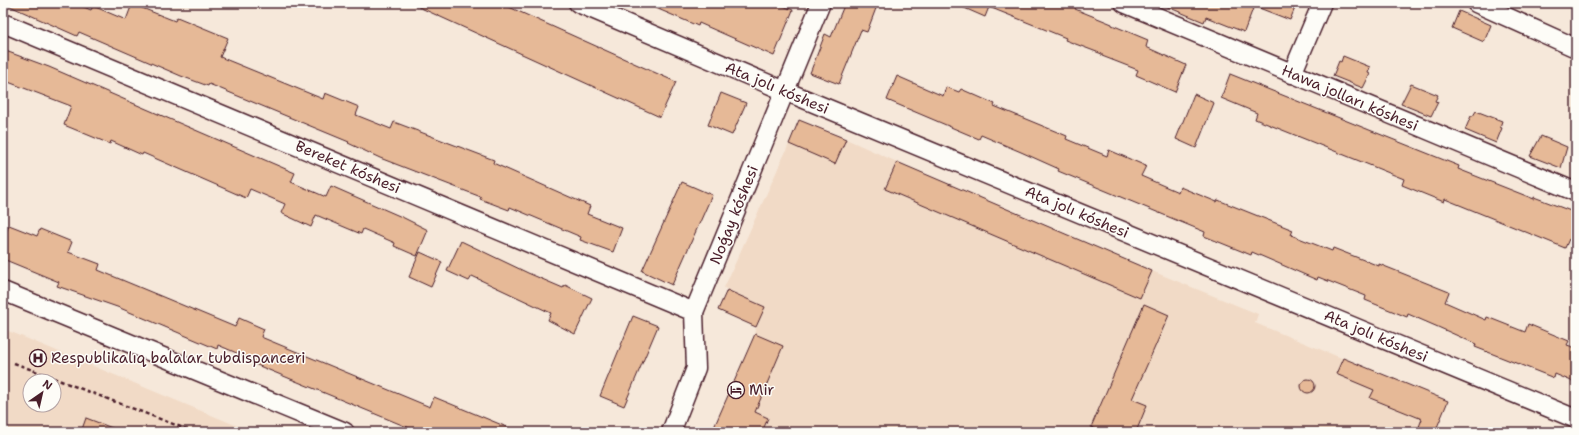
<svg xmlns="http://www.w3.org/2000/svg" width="1579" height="435" viewBox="0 0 1579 435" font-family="'Shantell Sans',sans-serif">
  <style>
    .built { fill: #f1dac6; fill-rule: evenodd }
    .building { fill: #e6b997; stroke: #4a1f2b }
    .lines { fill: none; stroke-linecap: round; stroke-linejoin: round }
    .minor-casing { stroke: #4a1f2b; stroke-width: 21 }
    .path { stroke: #4a1f2b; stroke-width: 2.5; stroke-dasharray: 4 3; stroke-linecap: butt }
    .minor { stroke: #fdfcf7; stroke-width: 18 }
    .labels { text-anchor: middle; stroke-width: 3; stroke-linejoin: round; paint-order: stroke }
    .street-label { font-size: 15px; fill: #4a1f2b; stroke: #fdfcf7 }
    .poi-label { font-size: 15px; fill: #4a1f2b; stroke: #fdfcf7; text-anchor: start }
  </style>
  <rect width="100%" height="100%" fill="#f6e8da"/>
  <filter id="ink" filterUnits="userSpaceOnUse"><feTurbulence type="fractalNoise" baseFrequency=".025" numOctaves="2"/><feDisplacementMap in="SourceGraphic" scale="8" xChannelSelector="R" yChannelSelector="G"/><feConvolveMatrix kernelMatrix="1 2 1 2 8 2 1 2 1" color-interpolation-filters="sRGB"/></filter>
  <g filter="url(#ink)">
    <g class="built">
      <path d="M 846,139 L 897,162 L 885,189 L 1140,298 L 1152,271 L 1258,314 L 1255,323 L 1381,374 L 1371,398 L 1437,426 L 1435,432 L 762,432 L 768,418 L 755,411 L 783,346 L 754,333 L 765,307 L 724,288 L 789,144 L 835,164 Z"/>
      <path d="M 3,329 L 16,334 L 252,432 L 3,432 ZM 30,381 L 54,381 L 54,405 L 30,405 Z"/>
    </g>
    <g class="building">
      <path d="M 3,3 L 74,3 L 91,10 L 93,6 L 126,20 L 132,4 L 175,21 L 177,17 L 228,38 L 220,57 L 323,99 L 325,93 L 359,107 L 356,115 L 391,129 L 394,122 L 494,160 L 493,163 L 590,206 L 587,214 L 622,228 L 613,252 L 580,240 L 581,237 L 510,207 L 509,210 L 480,199 L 481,197 L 380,158 L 348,143 L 349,142 L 209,84 L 208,86 L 181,76 L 79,32 L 77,36 Z"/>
      <path d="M 410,3 L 500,3 L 676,82 L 660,117 Z"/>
      <path d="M 644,3 L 776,3 L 793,10 L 774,56 L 699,23 L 698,26 Z"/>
      <path d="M 845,3 L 878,3 L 867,32 L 861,30 L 839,84 L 810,73 L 825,34 L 831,37 Z"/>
      <path d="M 953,3 L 1065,3 L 1076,7 L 1075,9 L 1112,24 L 1112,25 L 1148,40 L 1146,47 L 1186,65 L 1175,92 L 1136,75 L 1138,70 L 1102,56 L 1102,54 L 1065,40 L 1066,38 L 1029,23 L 989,7 L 985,17 Z"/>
      <path d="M 1158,3 L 1297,3 L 1290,20 L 1254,6 L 1244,32 L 1206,17 L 1204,22 Z"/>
      <path d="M 1459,11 L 1491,25 L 1484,42 L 1452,28 Z"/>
      <path d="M 3,50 L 49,67 L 295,173 L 291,182 L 326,197 L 331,186 L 404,218 L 428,230 L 417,256 L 394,246 L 395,243 L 363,229 L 361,234 L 316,215 L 311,227 L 281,213 L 285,204 L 250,189 L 246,198 L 143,153 L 142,155 L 111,141 L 110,144 L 64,125 L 71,106 L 3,80 Z"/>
      <path d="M 1343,56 L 1370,67 L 1368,73 L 1370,74 L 1363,88 L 1333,76 L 1339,61 L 1341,62 Z"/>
      <path d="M 1230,74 L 1459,166 L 1458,169 L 1534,199 L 1534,197 L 1576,213 L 1576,242 L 1569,239 L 1565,248 L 1445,199 L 1444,202 L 1402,185 L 1404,179 L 1255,119 L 1257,113 L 1221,98 Z"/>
      <path d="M 897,76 L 943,96 L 946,87 L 959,92 L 961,89 L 995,104 L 994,106 L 1067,136 L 1066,139 L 1107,156 L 1109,150 L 1146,166 L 1141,176 L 1178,192 L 1180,187 L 1217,202 L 1218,200 L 1293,230 L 1291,235 L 1332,251 L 1333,248 L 1379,266 L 1379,264 L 1449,292 L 1445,302 L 1486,320 L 1487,317 L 1525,332 L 1528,324 L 1569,341 L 1567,345 L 1576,348 L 1576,383 L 1555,374 L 1554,378 L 1475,347 L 1476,344 L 1438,327 L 1408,314 L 1407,317 L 1365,300 L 1366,296 L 1318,277 L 1317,280 L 1252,252 L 1251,255 L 1204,236 L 1205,232 L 1058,171 L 1059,169 L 1021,152 L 981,135 L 979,139 L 887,100 Z"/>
      <path d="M 1411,84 L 1438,95 L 1435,101 L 1438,102 L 1431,116 L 1401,104 Z"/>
      <path d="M 721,93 L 746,103 L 732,135 L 708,125 Z"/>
      <path d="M 1194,94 L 1214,103 L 1196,148 L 1176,139 Z"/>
      <path d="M 1476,111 L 1502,121 L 1500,127 L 1502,128 L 1496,143 L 1465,130 L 1471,116 L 1473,116 Z"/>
      <path d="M 799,120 L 846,139 L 835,164 L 789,144 Z"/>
      <path d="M 1541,136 L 1567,147 L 1561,168 L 1530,156 Z"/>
      <path d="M 897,162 L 1152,271 L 1140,298 L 885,189 Z"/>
      <path d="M 682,182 L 712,195 L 672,285 L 642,271 Z"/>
      <path d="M 9,225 L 37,236 L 40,229 L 72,242 L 68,252 L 100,264 L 98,270 L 235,327 L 239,318 L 264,329 L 261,337 L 430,407 L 434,397 L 519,432 L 419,432 L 252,363 L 253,360 L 218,345 L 217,349 L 120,308 L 57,286 L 59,282 L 3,259 L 3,240 Z"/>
      <path d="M 461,241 L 528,273 L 563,288 L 565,285 L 592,298 L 575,334 L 548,320 L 551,313 L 472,276 L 469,281 L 447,271 Z"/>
      <path d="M 420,252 L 442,262 L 431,287 L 409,277 Z"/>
      <path d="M 727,290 L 765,307 L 756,327 L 718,310 Z"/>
      <path d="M 1144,304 L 1169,315 L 1132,399 L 1147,405 L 1136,432 L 1104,432 L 1091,427 Z"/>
      <path d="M 633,316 L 658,326 L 624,406 L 600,396 Z"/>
      <path d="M 755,334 L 783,346 L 755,412 L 768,418 L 762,432 L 712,432 Z"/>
      <path d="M 1343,358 L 1448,401 L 1435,432 L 1417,432 L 1422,419 L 1370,398 L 1374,390 L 1336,374 Z"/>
      <circle cx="1308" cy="386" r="7"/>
      <path d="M 86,418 L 120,431 L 120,432 L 81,432 Z"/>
    </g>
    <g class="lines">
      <g class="minor-casing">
        <g id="minor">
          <path d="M 578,3 L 785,91 L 1576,419"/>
          <path d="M 1124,3 L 1576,192"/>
          <path d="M 1476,3 L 1576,48"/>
          <path d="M 3,23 L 694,312"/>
          <path d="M 1292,74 L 1322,3"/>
          <path d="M 3,291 L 345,432"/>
          <path d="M 671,432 L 696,368 L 694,312 L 821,3"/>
        </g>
      </g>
      <path class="path" d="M 14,363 L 194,432"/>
      <use href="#minor" class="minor"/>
    </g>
  </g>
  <defs>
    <g id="hospital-ring" transform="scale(0.9)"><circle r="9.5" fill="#fdfcf7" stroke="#4a1f2b" stroke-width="1.5"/><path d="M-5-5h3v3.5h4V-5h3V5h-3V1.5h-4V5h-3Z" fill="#4a1f2b"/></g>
    <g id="hotel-ring" transform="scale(0.9)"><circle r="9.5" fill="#fdfcf7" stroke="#4a1f2b" stroke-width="1.5"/><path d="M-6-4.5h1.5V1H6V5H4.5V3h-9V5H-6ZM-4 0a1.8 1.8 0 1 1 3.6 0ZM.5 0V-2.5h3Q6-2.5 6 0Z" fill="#4a1f2b"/></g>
  </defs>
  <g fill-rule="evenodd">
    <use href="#hospital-ring" x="38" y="358"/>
    <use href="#hotel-ring" x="736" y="390"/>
  </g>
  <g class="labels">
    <g class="street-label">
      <text transform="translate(777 88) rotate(23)" y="5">Ata jolı kóshesi</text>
      <text transform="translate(1350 98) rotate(23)" y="5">Hawa jolları kóshesi</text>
      <text transform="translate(348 167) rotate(23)" y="5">Bereket kóshesi</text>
      <text transform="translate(1077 212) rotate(23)" y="5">Ata jolı kóshesi</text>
      <text transform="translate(734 215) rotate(-68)" y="5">Noǵay kóshesi</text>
      <text transform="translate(1376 336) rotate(23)" y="5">Ata jolı kóshesi</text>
    </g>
    <g class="poi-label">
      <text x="51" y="363">Respublikalıq balalar tubdispanceri</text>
      <text x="749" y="395">Mir</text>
    </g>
  </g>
  <rect width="1579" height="435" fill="none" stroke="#fdfcf7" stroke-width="16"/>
  <rect x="8" y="8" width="1563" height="419" fill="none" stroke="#4a1f2b" stroke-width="1.5" filter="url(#ink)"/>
  <g transform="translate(42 393) rotate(34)"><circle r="19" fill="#fdfcf7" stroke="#b5a4a5"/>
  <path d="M0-3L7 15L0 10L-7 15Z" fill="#4a1f2b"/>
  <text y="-6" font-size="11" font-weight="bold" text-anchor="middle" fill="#4a1f2b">N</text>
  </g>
</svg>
